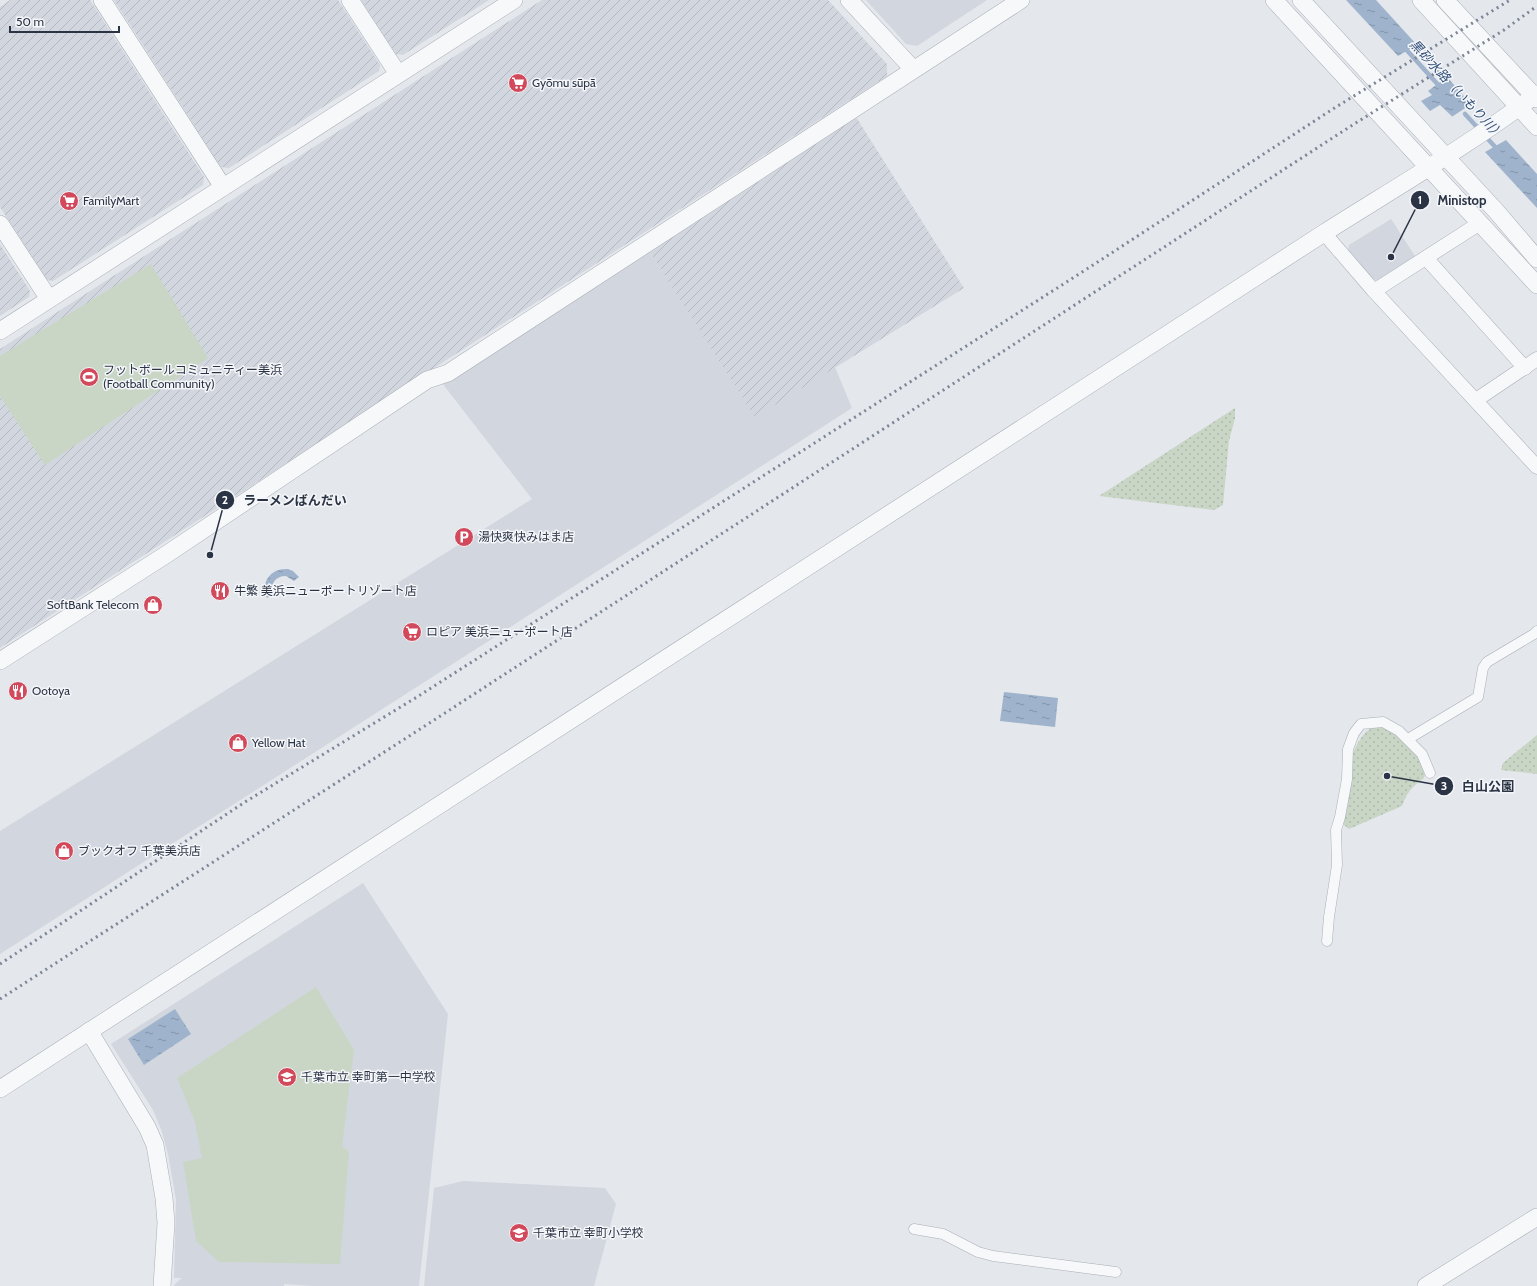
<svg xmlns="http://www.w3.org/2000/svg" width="1537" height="1286" viewBox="0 0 1537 1286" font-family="Cabin,'Noto Sans JP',sans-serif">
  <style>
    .built { fill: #d2d6de }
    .industrial { fill: url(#industrial-furrows) }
    .park { fill: url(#park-dots) }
    .garden { fill: #c9d6c5 }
    .water { fill: url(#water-ripples) }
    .pier { fill: #e4e7ec }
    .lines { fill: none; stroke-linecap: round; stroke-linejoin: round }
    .stream { stroke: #9fb4cc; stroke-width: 4.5 }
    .pedestrian-casing { stroke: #a9aeb7; stroke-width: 11 }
    .minor-casing { stroke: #a9aeb7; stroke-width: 15 }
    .tertiary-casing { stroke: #a9aeb7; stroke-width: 18 }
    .pedestrian { stroke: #f7f8fa; stroke-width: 10 }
    .minor { stroke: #f7f8fa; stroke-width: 14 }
    .tertiary { stroke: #f7f8fa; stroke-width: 17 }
    .rail { stroke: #7d8696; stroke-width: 3; stroke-dasharray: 2 4; stroke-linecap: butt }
    .labels { text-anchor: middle; stroke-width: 3; stroke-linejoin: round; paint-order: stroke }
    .poi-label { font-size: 12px; fill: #2b3445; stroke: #f4f6f9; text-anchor: start }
    .water-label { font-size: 13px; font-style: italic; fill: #34527a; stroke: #f4f6f9 }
    .leader { fill: none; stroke: #2b3445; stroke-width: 1.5 }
    .callout-dot { fill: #2b3445; stroke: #f4f6f9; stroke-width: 1.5 }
    .mark-label { font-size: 12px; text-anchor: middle; font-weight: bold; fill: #fff }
    .callout-label { font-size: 13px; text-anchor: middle; font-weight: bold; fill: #2b3445; stroke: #f4f6f9; stroke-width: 3; stroke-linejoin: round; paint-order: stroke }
  </style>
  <defs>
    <pattern id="industrial-furrows" width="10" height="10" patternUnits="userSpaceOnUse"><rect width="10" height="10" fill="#d2d6de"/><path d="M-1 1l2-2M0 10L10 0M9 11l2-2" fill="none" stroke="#b4b8c0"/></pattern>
    <pattern id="park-dots" width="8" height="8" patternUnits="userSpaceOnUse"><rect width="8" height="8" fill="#c9d6c5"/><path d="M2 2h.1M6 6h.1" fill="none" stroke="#adb8ab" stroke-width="1.8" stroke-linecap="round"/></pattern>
    <pattern id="water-ripples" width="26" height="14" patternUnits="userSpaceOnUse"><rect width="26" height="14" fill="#9fb4cc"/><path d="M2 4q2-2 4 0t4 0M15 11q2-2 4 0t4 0" fill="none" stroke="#8293a7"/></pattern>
  </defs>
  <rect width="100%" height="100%" fill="#e4e7ec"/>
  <g class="built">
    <path d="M 866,0 L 987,0 L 917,46 L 906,44 Z"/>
    <path d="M 1391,219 L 1415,256 L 1381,281 L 1373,279 L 1348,251 L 1349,245 Z"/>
    <path d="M 649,251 L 755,416 L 835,367 L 852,408 L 0,954 L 0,831 L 532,499 L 442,383 Z"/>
    <path d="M 363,883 L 448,1014 L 419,1286 L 312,1286 L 284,1284 L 284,1286 L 174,1286 L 175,1284 L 182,1278 L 174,1278 L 176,1200 L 168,1154 L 162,1132 L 153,1110 L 111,1044 Z"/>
    <path d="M 463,1181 L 605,1188 L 616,1204 L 594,1286 L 424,1286 L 434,1188 Z"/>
  </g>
  <g class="industrial">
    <path d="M 10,0 L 90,0 L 204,177 L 203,185 L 53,281 L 47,280 L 0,207 L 0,7 Z"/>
    <path d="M 114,0 L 338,0 L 380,65 L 379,71 L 229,168 L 221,167 Z"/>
    <path d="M 361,0 L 489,0 L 403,55 L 396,54 Z"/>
    <path d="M 542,0 L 828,0 L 887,64 L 887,76 L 0,648 L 0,349 Z"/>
    <path d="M 856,117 L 964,288 L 755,417 L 649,251 Z"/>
    <path d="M 0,244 L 30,291 L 29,297 L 0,316 Z"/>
  </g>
  <g class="park">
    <path d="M 1235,408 L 1235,418 L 1229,441 L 1223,505 L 1214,510 L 1099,496 Z"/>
    <path d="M 1383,726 C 1398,733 1430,759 1424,778 C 1412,787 1407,792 1402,806 L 1349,829 L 1343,824 C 1346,797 1345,753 1366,732 C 1370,728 1377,727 1383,726 Z"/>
    <path d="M 1537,735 L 1537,774 L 1501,770 L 1503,763 Z"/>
  </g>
  <g class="garden">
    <path d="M 151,264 L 208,358 L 45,465 L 0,396 L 0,356 Z"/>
    <path d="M 316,987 L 354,1050 L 342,1146 L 349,1152 L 340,1264 L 219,1262 L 196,1241 L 183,1162 L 202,1158 L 195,1122 L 177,1078 Z"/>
  </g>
  <g class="water">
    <path d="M 1346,0 L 1376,0 L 1417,45 L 1398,56 Z"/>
    <path d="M 1447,77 L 1478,112 L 1460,124 L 1440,105 L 1430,111 L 1421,101 L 1432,95 L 1428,91 Z"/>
    <path d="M 1506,140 L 1537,174 L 1537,208 L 1485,152 Z"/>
    <path d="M 288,569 L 293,571 L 299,577 L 294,581 L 286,576 C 275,576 270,584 273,594 L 267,598 C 260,582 271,568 288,569 Z"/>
    <path d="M 1004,692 L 1058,698 L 1055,727 L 1000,721 Z"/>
    <path d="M 175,1009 L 191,1034 L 144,1065 L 128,1039 Z"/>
  </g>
  <path class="pier" d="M 1473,103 L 1480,111 L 1480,113 L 1461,126 L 1459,126 L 1450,118 Z"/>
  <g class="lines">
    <g class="stream">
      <path d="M 1403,46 L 1441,88"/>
      <path d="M 1465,114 L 1498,150"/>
    </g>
    <g class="pedestrian-casing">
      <g id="pedestrian">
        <path d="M 1408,739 L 1478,697 L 1483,668 L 1487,662 L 1534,634 L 1537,631"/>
        <path d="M 1327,941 L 1329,917 L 1337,865 L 1336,830 L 1340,817 L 1347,779 L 1348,749 L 1354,733 L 1361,724 L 1383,722 L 1399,731 L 1422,754 L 1430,773"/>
        <path d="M 914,1229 L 943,1234 L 978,1252 L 993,1256 L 1116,1272"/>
      </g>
    </g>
    <g class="minor-casing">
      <g id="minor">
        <path d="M 1324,233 L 1374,291 L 1537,467"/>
        <path d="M 1426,258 L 1525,368"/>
        <path d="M 1374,291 L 1480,223"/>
        <path d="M 1476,400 L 1537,359"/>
      </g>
    </g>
    <g class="tertiary-casing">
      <g id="tertiary">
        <path d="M 102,0 L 223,187"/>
        <path d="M 350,0 L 398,74"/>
        <path d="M 849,0 L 913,69"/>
        <path d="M 1274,0 L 1537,285"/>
        <path d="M 1301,0 L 1497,212 L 1537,259"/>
        <path d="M 1421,0 L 1537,127"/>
        <path d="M 1445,0 L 1537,99"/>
        <path d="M 0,224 L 49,299"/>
        <path d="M 0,331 L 514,0"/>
        <path d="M 0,661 L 167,554 L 427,380 L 448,373 L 1021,0"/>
        <path d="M 89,1031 L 147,1127 L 155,1145 L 164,1198 L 166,1223 L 162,1286"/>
        <path d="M 0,1089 L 1324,233 C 1395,188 1469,145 1537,94"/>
        <path d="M 1426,1286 L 1537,1217"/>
      </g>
    </g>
    <use href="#pedestrian" class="pedestrian"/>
    <use href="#minor" class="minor"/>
    <use href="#tertiary" class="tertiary"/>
    <g class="rail">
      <path d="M 0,964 L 245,802 L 417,697 L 1090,267 L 1336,107 L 1510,0"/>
      <path d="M 0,999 L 431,722 L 1351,126 L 1504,30 L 1537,6"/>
    </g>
  </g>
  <defs>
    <g id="supermarket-disc" transform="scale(1)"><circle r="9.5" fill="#d1495b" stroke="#f4f6f9"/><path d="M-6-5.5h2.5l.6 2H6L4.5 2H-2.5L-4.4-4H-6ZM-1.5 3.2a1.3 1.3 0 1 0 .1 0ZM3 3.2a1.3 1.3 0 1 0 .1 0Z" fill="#fff"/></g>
    <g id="stadium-disc" transform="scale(1)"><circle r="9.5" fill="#d1495b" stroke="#f4f6f9"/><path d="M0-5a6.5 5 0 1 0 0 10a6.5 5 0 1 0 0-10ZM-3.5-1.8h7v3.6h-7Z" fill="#fff"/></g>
    <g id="parking-disc" transform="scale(1)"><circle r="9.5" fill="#d1495b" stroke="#f4f6f9"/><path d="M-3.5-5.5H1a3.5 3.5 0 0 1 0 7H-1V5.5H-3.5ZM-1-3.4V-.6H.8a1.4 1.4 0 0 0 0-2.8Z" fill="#fff"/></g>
    <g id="restaurant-disc" transform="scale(1)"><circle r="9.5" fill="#d1495b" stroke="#f4f6f9"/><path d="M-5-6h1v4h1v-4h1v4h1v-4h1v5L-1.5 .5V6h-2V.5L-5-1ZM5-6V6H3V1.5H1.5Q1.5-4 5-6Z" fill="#fff"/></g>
    <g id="shop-disc" transform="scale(1)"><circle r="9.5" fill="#d1495b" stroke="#f4f6f9"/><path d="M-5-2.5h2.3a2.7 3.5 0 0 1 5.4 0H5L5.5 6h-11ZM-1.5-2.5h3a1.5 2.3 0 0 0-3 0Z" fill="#fff"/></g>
    <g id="school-disc" transform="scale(1)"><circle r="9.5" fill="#d1495b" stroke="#f4f6f9"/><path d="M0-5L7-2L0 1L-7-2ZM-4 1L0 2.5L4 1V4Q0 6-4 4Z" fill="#fff"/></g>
  </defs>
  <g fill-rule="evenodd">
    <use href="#supermarket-disc" x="518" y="83"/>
    <use href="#supermarket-disc" x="69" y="201"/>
    <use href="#stadium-disc" x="89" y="377"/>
    <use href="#parking-disc" x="464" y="537"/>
    <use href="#restaurant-disc" x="220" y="591"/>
    <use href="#shop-disc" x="153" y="605"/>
    <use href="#supermarket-disc" x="412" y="632"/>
    <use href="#restaurant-disc" x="18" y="691"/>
    <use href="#shop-disc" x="238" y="743"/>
    <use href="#shop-disc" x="64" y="851"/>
    <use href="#school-disc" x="287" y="1077"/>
    <use href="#school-disc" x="519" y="1233"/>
  </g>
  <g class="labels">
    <g class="poi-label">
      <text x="532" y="87">Gyōmu sūpā</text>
      <text x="83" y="205">FamilyMart</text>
      <text x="103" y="374">フットボールコミュニティー美浜<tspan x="103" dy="14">(Football Community)</tspan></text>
      <text x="478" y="541">湯快爽快みはま店</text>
      <text x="234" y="595">牛繁 美浜ニューポートリゾート店</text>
      <text x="139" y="609" text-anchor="end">SoftBank Telecom</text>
      <text x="426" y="636">ロピア 美浜ニューポート店</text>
      <text x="32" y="695">Ootoya</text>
      <text x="252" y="747">Yellow Hat</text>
      <text x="78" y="855">ブックオフ 千葉美浜店</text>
      <text x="301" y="1081">千葉市立 幸町第一中学校</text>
      <text x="533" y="1237">千葉市立 幸町小学校</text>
    </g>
    <g class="water-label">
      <text transform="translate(1457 89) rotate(47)" y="5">黒砂水路（いもり川）</text>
    </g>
  </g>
  <path class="leader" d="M1391 257L1420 200M210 555L225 500M1387 776L1444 786"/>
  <g class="callout-dot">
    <circle cx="1391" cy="257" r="4"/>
    <circle cx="210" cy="555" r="4"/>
    <circle cx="1387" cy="776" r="4"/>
    <circle cx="1420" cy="200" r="10"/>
    <circle cx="225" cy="500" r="10"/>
    <circle cx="1444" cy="786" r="10"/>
  </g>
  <g class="mark-label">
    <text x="1420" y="204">1</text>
    <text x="225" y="504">2</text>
    <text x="1444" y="790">3</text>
  </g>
  <g class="callout-label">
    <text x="1462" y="205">Ministop</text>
    <text x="295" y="505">ラーメンばんだい</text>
    <text x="1488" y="791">白山公園</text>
  </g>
  <path d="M10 26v6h109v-6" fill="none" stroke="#2b3445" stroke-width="2"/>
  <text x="16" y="26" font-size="12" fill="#2b3445" stroke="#f4f6f9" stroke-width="3" paint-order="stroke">50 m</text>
</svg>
